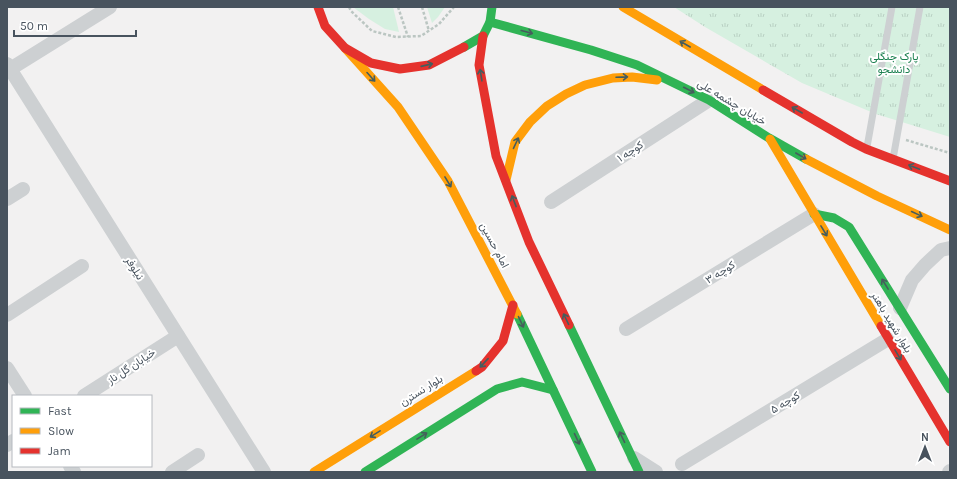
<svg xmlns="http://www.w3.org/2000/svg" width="957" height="479" viewBox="0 0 957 479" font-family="Karla,Vazirmatn,sans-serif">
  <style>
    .green { fill: #d6f0e0 }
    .park { fill: url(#park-tufts) }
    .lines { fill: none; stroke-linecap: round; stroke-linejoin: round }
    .path { stroke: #bbc6c2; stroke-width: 2.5; stroke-dasharray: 3 2; stroke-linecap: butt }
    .lane { stroke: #cdd0d2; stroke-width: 7 }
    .street { stroke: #cdd0d2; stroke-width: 14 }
    .fast { stroke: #30b455; stroke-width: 9 }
    .slow { stroke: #ff9f0a; stroke-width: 9 }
    .jam { stroke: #e5322d; stroke-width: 9 }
    .oneway { stroke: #465d5d }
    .labels { text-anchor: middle; stroke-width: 4; stroke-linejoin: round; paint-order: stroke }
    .park-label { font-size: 11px; fill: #197f4e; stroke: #fff }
    .street-label { font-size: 11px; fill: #48535e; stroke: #fff }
  </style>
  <defs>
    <pattern id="park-tufts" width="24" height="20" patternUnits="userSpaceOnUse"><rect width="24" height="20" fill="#d6f0e0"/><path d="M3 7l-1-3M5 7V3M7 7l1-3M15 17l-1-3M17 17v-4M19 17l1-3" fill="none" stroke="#b9d0c3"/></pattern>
  </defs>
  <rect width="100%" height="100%" fill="#f2f1f1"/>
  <g class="green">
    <path d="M 353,7 L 393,7 L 399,32 L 385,29 L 369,19 Z"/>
    <path d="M 427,7 L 445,7 L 438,17 L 432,23 Z"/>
  </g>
  <path class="park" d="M 674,7 L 950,7 L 950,137 L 876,114 L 802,83 L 705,27 Z"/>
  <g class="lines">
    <g class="path">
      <path d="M 349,7 L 351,11 L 372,31 L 396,37 L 421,36 L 439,24 L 454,7"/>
      <path d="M 398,7 L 408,37"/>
      <path d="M 422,7 L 429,31"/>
      <path d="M 906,140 L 950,153"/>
    </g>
    <g class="lane">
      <path d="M 867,147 L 892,7"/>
      <path d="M 893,159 L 920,7"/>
    </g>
    <g class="street">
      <path d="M 7,64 L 264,472"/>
      <path d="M 7,71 L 110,7"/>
      <path d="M 7,199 L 23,189"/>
      <path d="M 551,202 L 709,100"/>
      <path d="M 900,308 L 912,280 L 925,265 L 941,250 L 950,248"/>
      <path d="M 7,315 L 82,266"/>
      <path d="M 626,329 L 814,214"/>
      <path d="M 7,368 L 25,396"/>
      <path d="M 84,396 L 178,336"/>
      <path d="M 7,445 L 13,441"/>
      <path d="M 634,458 L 656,472"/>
      <path d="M 682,464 L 888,339"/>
      <path d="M 70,466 L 74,472"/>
      <path d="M 172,472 L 198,455"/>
      <path d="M 949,472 L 950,471"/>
    </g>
    <g class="fast">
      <path d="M 490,22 L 591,50 L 637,65 L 709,100 L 769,138 L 806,159"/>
      <path d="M 464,47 L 483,36 L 490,22 L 492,7"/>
      <path d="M 814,214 L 834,218 L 849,227 L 950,389"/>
      <path d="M 517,314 L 592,472"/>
      <path d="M 569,325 L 639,472"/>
      <path d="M 365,472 L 497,389 L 522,382 L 553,390"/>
    </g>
    <g class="slow">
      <path d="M 623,7 L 763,90"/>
      <path d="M 345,48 L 398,107 L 448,181 L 517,314"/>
      <path d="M 770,139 L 881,326"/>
      <path d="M 806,159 L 877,196 L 950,230"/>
      <path d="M 506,180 L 515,142 L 530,122 L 547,106 L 566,94 L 585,85 L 613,78 L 632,77 L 657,80"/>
      <path d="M 314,472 L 476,371"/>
    </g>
    <g class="jam">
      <path d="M 318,7 L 325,26 L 345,48 L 371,63 L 400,69 L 429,65 L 464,47"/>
      <path d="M 483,36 L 479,65 L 496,156 L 529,242 L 569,325"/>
      <path d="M 763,90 L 852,142 L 866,149 L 950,181"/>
      <path d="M 881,326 L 950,442"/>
      <path d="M 476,371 L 482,367 L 503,341 L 513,305"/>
    </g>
  </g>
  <defs><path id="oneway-shaft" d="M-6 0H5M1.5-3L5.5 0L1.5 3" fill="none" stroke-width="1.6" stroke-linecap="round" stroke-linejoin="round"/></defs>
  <g class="oneway">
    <use href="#oneway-shaft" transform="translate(527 32) rotate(15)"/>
    <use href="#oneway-shaft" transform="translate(685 44) rotate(-150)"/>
    <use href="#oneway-shaft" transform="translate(427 65) rotate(-13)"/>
    <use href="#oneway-shaft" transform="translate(481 75) rotate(-99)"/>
    <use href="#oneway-shaft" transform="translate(371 77) rotate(48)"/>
    <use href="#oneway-shaft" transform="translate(622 77) rotate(-2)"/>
    <use href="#oneway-shaft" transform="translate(689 90) rotate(27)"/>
    <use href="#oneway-shaft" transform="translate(797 110) rotate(-150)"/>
    <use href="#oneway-shaft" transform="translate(516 143) rotate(-65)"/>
    <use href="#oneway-shaft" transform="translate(801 156) rotate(30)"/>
    <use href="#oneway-shaft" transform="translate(914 167) rotate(-159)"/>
    <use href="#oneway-shaft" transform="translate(448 182) rotate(59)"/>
    <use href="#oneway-shaft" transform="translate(514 201) rotate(-111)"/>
    <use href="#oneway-shaft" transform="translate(917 214) rotate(25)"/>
    <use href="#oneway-shaft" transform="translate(824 231) rotate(59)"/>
    <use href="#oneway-shaft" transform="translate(885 284) rotate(-122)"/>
    <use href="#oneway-shaft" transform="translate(566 319) rotate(-116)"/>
    <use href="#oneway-shaft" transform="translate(521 322) rotate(65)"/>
    <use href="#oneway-shaft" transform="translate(898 355) rotate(59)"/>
    <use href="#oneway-shaft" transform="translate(484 363) rotate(133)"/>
    <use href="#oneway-shaft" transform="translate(375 434) rotate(148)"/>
    <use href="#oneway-shaft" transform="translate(422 436) rotate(-32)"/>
    <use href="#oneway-shaft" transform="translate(622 437) rotate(-116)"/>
    <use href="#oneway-shaft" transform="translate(577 439) rotate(65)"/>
  </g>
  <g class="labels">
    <g class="park-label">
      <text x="894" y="60">پارک جنگلی<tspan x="894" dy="13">دانشجو</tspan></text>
    </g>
    <g class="street-label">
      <text transform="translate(732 102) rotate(31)" y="4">خیابان چشمه علی</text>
      <text transform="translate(630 151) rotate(-33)" y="4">کوچه ۱</text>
      <text transform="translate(495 245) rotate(62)" y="4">امام حسین</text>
      <text transform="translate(135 268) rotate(58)" y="4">نیلوفر</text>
      <text transform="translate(720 272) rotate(-32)" y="4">کوچه ۳</text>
      <text transform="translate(892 322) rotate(59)" y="4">بلوار شهید باهنر</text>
      <text transform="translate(131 366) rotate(-33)" y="4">خیابان گل ناز</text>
      <text transform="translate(421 390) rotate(-32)" y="4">بلوار نسترن</text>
      <text transform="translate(785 402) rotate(-31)" y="4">کوچه ۵</text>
    </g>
  </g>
  <rect width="957" height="479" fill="none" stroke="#48535e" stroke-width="16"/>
  <rect x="12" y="395" width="140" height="72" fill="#ffffff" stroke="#b6babf"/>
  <rect x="20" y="408" width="20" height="6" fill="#30b455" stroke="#b6babf"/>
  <text x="48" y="415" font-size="12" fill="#48535e">Fast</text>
  <rect x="20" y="428" width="20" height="6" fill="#ff9f0a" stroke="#b6babf"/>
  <text x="48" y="435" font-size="12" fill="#48535e">Slow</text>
  <rect x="20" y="448" width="20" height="6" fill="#e5322d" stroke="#b6babf"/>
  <text x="48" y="455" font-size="12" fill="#48535e">Jam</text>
  <g transform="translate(925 447)" stroke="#ffffff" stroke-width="3" paint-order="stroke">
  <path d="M0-3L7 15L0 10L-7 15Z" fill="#48535e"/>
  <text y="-6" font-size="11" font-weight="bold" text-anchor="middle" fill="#48535e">N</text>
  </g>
  <path d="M14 30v6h122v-6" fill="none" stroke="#48535e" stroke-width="2"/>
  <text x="20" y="30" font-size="12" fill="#48535e" stroke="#ffffff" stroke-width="3" paint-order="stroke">50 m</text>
</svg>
